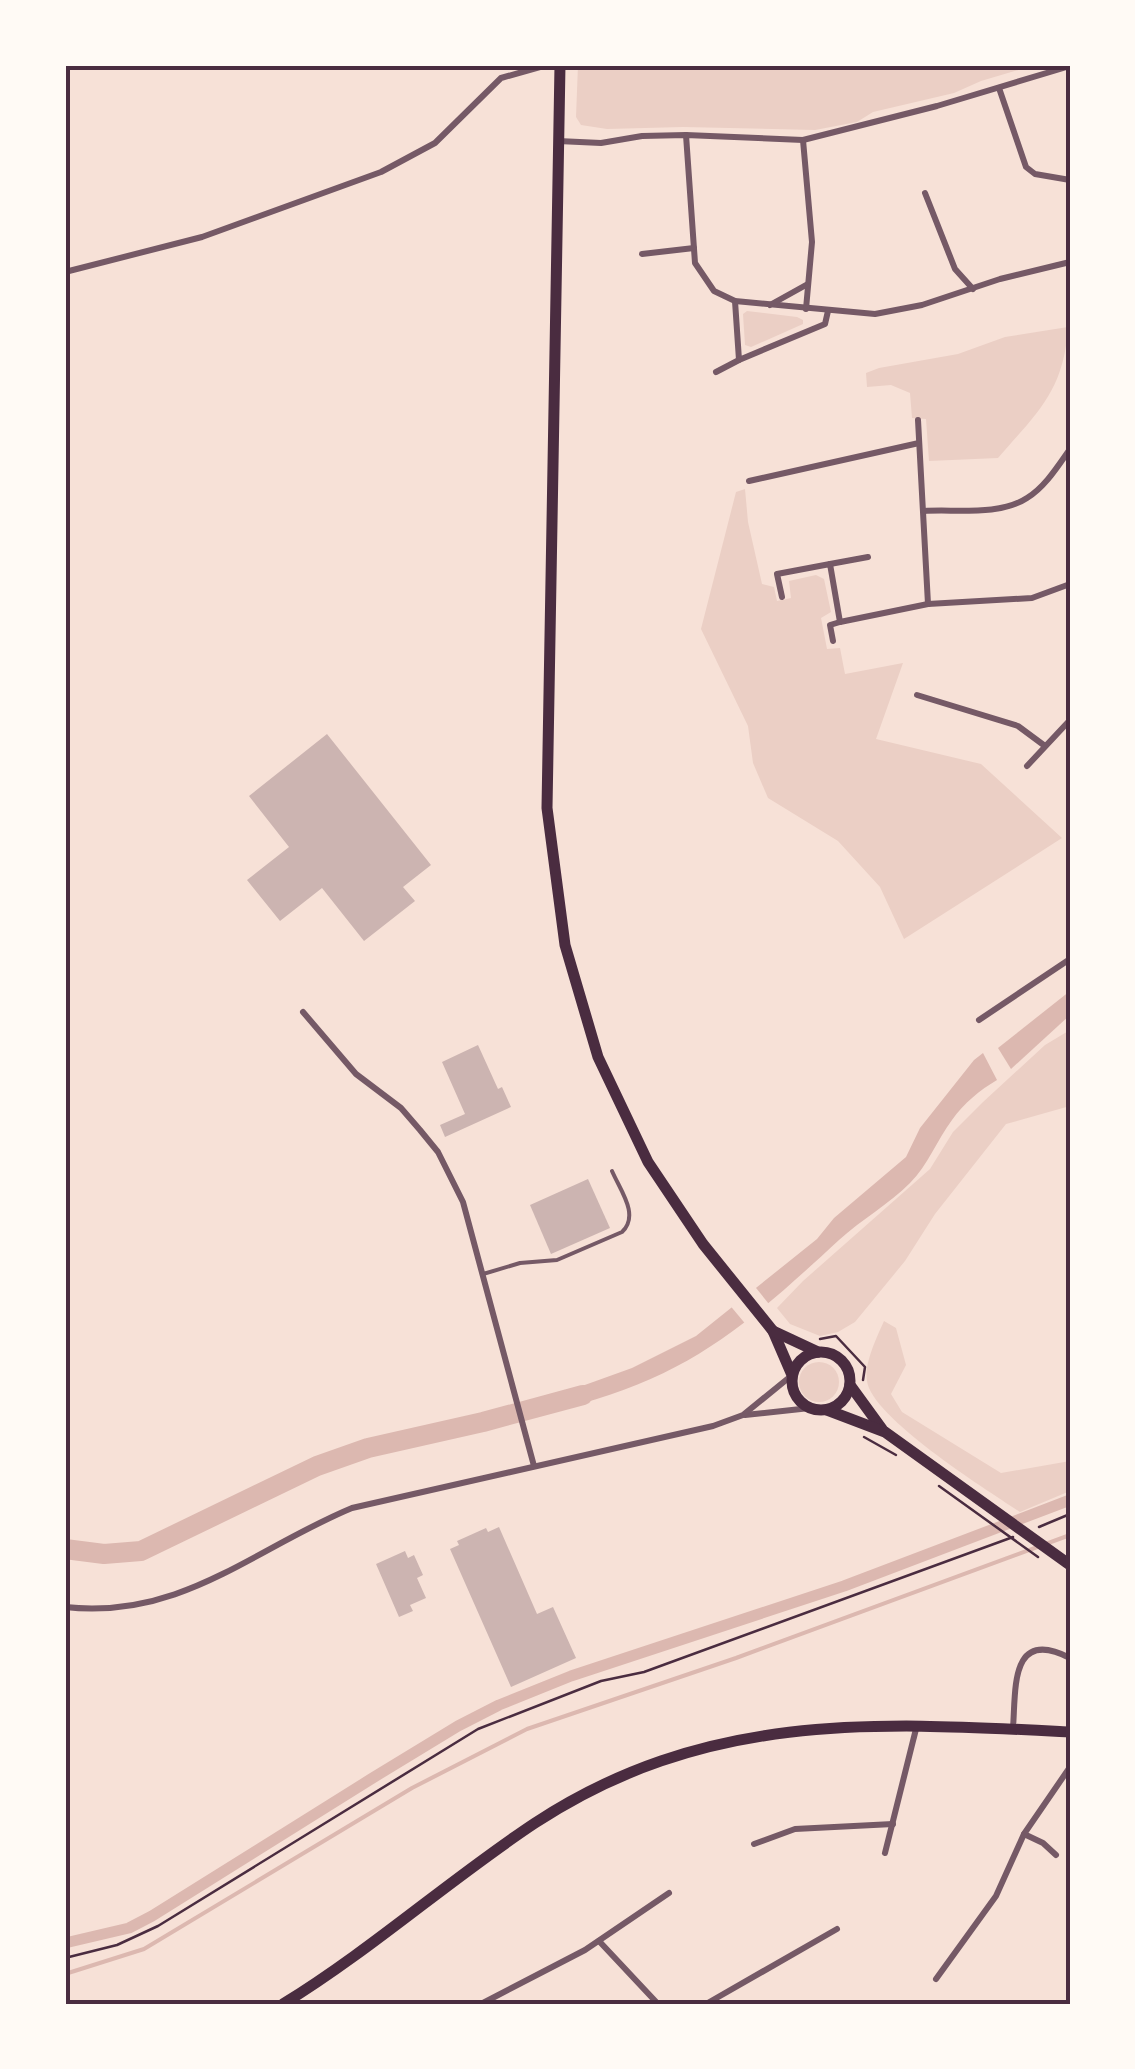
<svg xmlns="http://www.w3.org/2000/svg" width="1135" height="2069" viewBox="0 0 1135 2069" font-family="Rubik,sans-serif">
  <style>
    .green { fill: #ebcfc5 }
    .water { fill: #dcb8b0 }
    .pier { fill: #f7e1d7 }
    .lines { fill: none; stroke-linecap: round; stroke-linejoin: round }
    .stream { stroke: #dcb8b0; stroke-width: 4 }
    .canal { stroke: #dcb8b0; stroke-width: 11 }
    .river { stroke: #dcb8b0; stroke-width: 20 }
    .building { fill: #ccb4b1 }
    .path { stroke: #4a2c40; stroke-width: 2.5 }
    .service { stroke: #755966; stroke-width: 4 }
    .minor { stroke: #755966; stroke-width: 6 }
    .trunk { stroke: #4a2c40; stroke-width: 11 }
    .neatline { fill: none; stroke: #4a2c40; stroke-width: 4 }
  </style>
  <rect width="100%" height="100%" fill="#f7e1d7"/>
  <g class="green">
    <path d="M 578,65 L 1035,65 L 981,81 L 954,93 L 873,112 L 857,122 L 815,130 L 683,127 L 607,129 L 581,125 L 576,117 Z"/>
    <path d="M 747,311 L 797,317 L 803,320 L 803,324 L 751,347 L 745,345 L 743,314 Z"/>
    <path d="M 1068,327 C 1064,391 1037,413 998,458 L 929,461 L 926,419 L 912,418 L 910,393 L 891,385 L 867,387 L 866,373 L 879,368 L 958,354 L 1005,337 Z"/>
    <path d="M 745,489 L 748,522 L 762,584 L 774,587 L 777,601 L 791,598 L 789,581 L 816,575 L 824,579 L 831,612 L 821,618 L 827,649 L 840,648 L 845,674 L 903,663 L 876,739 L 981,764 L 1062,838 L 904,939 L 880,887 L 838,841 L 768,798 L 753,763 L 748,726 L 701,629 L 736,492 Z"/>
    <path d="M 1070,1030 L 1070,1106 L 1006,1124 L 935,1214 L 905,1261 L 855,1322 L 838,1332 L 820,1336 L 790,1324 L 777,1308 L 803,1281 L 930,1169 L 953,1132 L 983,1102 L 1045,1045 Z"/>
    <path d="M 884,1321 L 896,1328 L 906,1365 L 891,1394 L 902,1412 L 1001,1473 L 1070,1461 L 1070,1491 L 1020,1512 C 987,1490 872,1418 867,1381 C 864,1363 877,1337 884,1321 Z"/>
    <circle cx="819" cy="1382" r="20"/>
  </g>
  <g class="water">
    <path d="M 1070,991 L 1070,1015 L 1011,1069 L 998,1048 Z"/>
    <path d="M 983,1053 L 997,1080 C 980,1090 964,1103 952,1120 C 937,1140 928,1165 910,1183 C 889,1204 861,1220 839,1240 C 748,1324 688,1378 564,1408 L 557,1395 L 632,1368 L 696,1336 L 817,1239 L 834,1218 L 906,1157 L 920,1128 L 974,1060 Z"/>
  </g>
  <path class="pier" d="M 752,1283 L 773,1309 L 748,1327 L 728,1303 Z"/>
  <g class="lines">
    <path class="stream" d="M 65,1974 L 144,1949 L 412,1788 L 527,1729 L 736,1658 L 1070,1535"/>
    <path class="canal" d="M 65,1943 L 129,1928 L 152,1916 L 371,1779 L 458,1726 L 499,1705 L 571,1676 L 844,1586 L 1070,1500"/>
    <path class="river" d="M 65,1549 L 104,1554 L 141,1551 L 317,1466 L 368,1448 L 483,1422 L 583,1395"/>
  </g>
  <g class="building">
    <path d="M 327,734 L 431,865 L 403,887 L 415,901 L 364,941 L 322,888 L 280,921 L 247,880 L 289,847 L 249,796 Z"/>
    <path d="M 478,1045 L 498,1089 L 502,1087 L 511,1107 L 445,1137 L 440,1125 L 465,1114 L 442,1062 Z"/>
    <path d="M 588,1179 L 610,1228 L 551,1254 L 530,1205 Z"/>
    <path d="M 499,1527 L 537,1614 L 553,1607 L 576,1658 L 511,1687 L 450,1549 L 459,1545 L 457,1541 L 486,1528 L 488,1532 Z"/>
    <path d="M 405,1551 L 408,1558 L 414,1555 L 423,1575 L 417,1578 L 426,1598 L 410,1605 L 413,1611 L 399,1617 L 376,1564 Z"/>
  </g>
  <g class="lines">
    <g class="path">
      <path d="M 820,1339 L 836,1336 L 865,1367 L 863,1380"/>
      <path d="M 864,1437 L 896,1455"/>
      <path d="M 939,1486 L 1038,1557"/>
      <path d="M 1039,1527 L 1070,1514"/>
      <path d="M 65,1958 L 117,1945 L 158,1926 L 478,1729 L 601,1681 L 644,1672 L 1013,1537"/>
    </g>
    <path class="service" d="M 483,1274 L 520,1263 L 557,1260 L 622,1232 C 640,1215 620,1190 612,1171"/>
    <g class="minor">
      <path d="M 999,88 L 1026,167 L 1035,174 L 1070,180"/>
      <path d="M 686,135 L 695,263 L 714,291 L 735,301 L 875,314 L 922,305 L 1000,279 L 1070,262"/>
      <path d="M 803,140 L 812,242 L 806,309"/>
      <path d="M 558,141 L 601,143 L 642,136 L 686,135 L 803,140 L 937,106 L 1070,66"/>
      <path d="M 925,193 L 955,269 L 973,289"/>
      <path d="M 642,254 L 694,248"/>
      <path d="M 65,272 L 202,237 L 381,172 L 435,143 L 501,78 L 547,65"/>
      <path d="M 735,301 L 739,360 L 825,324 L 828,311"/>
      <path d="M 770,305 L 806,285"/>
      <path d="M 716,372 L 739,360"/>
      <path d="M 918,420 L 928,604"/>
      <path d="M 749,481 L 919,443"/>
      <path d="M 924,511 C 955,509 1000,516 1027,498 C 1045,487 1058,466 1070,449"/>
      <path d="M 830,564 L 868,557"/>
      <path d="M 782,597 L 777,574 L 830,564 L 840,622"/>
      <path d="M 833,641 L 830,625 L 840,622 L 928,604 L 1032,598 L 1070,584"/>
      <path d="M 917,695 L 1018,726 L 1045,746"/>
      <path d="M 1027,766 L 1070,720"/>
      <path d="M 303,1012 L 356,1074 L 401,1108 L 420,1130 L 438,1152 L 463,1202 L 534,1466"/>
      <path d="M 979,1020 L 1070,959"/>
      <path d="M 745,1415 L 810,1408"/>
      <path d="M 65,1607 C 181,1620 253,1549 352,1508 L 713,1426 L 743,1415 L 791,1376"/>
      <path d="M 1013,1728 C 1016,1688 1010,1627 1070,1658"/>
      <path d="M 1024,1834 L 1043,1843 L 1056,1855"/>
      <path d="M 754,1844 L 795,1829 L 893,1824"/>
      <path d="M 885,1853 L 917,1725"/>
      <path d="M 599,1941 L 658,2004"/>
      <path d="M 936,1979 L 996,1896 L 1024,1834 L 1070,1767"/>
      <path d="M 481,2004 L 585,1950 L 669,1893"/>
      <path d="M 706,2004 L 837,1929"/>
    </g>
    <g class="trunk">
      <path d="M 560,65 L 547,808 L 565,945 L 598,1057 L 648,1162 L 703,1244 L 773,1331 L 792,1375"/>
      <path d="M 773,1331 L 818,1352"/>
      <circle cx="821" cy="1381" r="29"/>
      <path d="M 850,1385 L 882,1429"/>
      <path d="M 827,1410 L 885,1432 L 1070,1565"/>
      <path d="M 283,2004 C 371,1950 449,1880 535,1823 C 706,1711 876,1722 1070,1732"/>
    </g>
  </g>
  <rect width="1135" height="2069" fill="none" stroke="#fffaf5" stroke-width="135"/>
  <rect x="68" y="68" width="1000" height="1934" class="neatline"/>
</svg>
